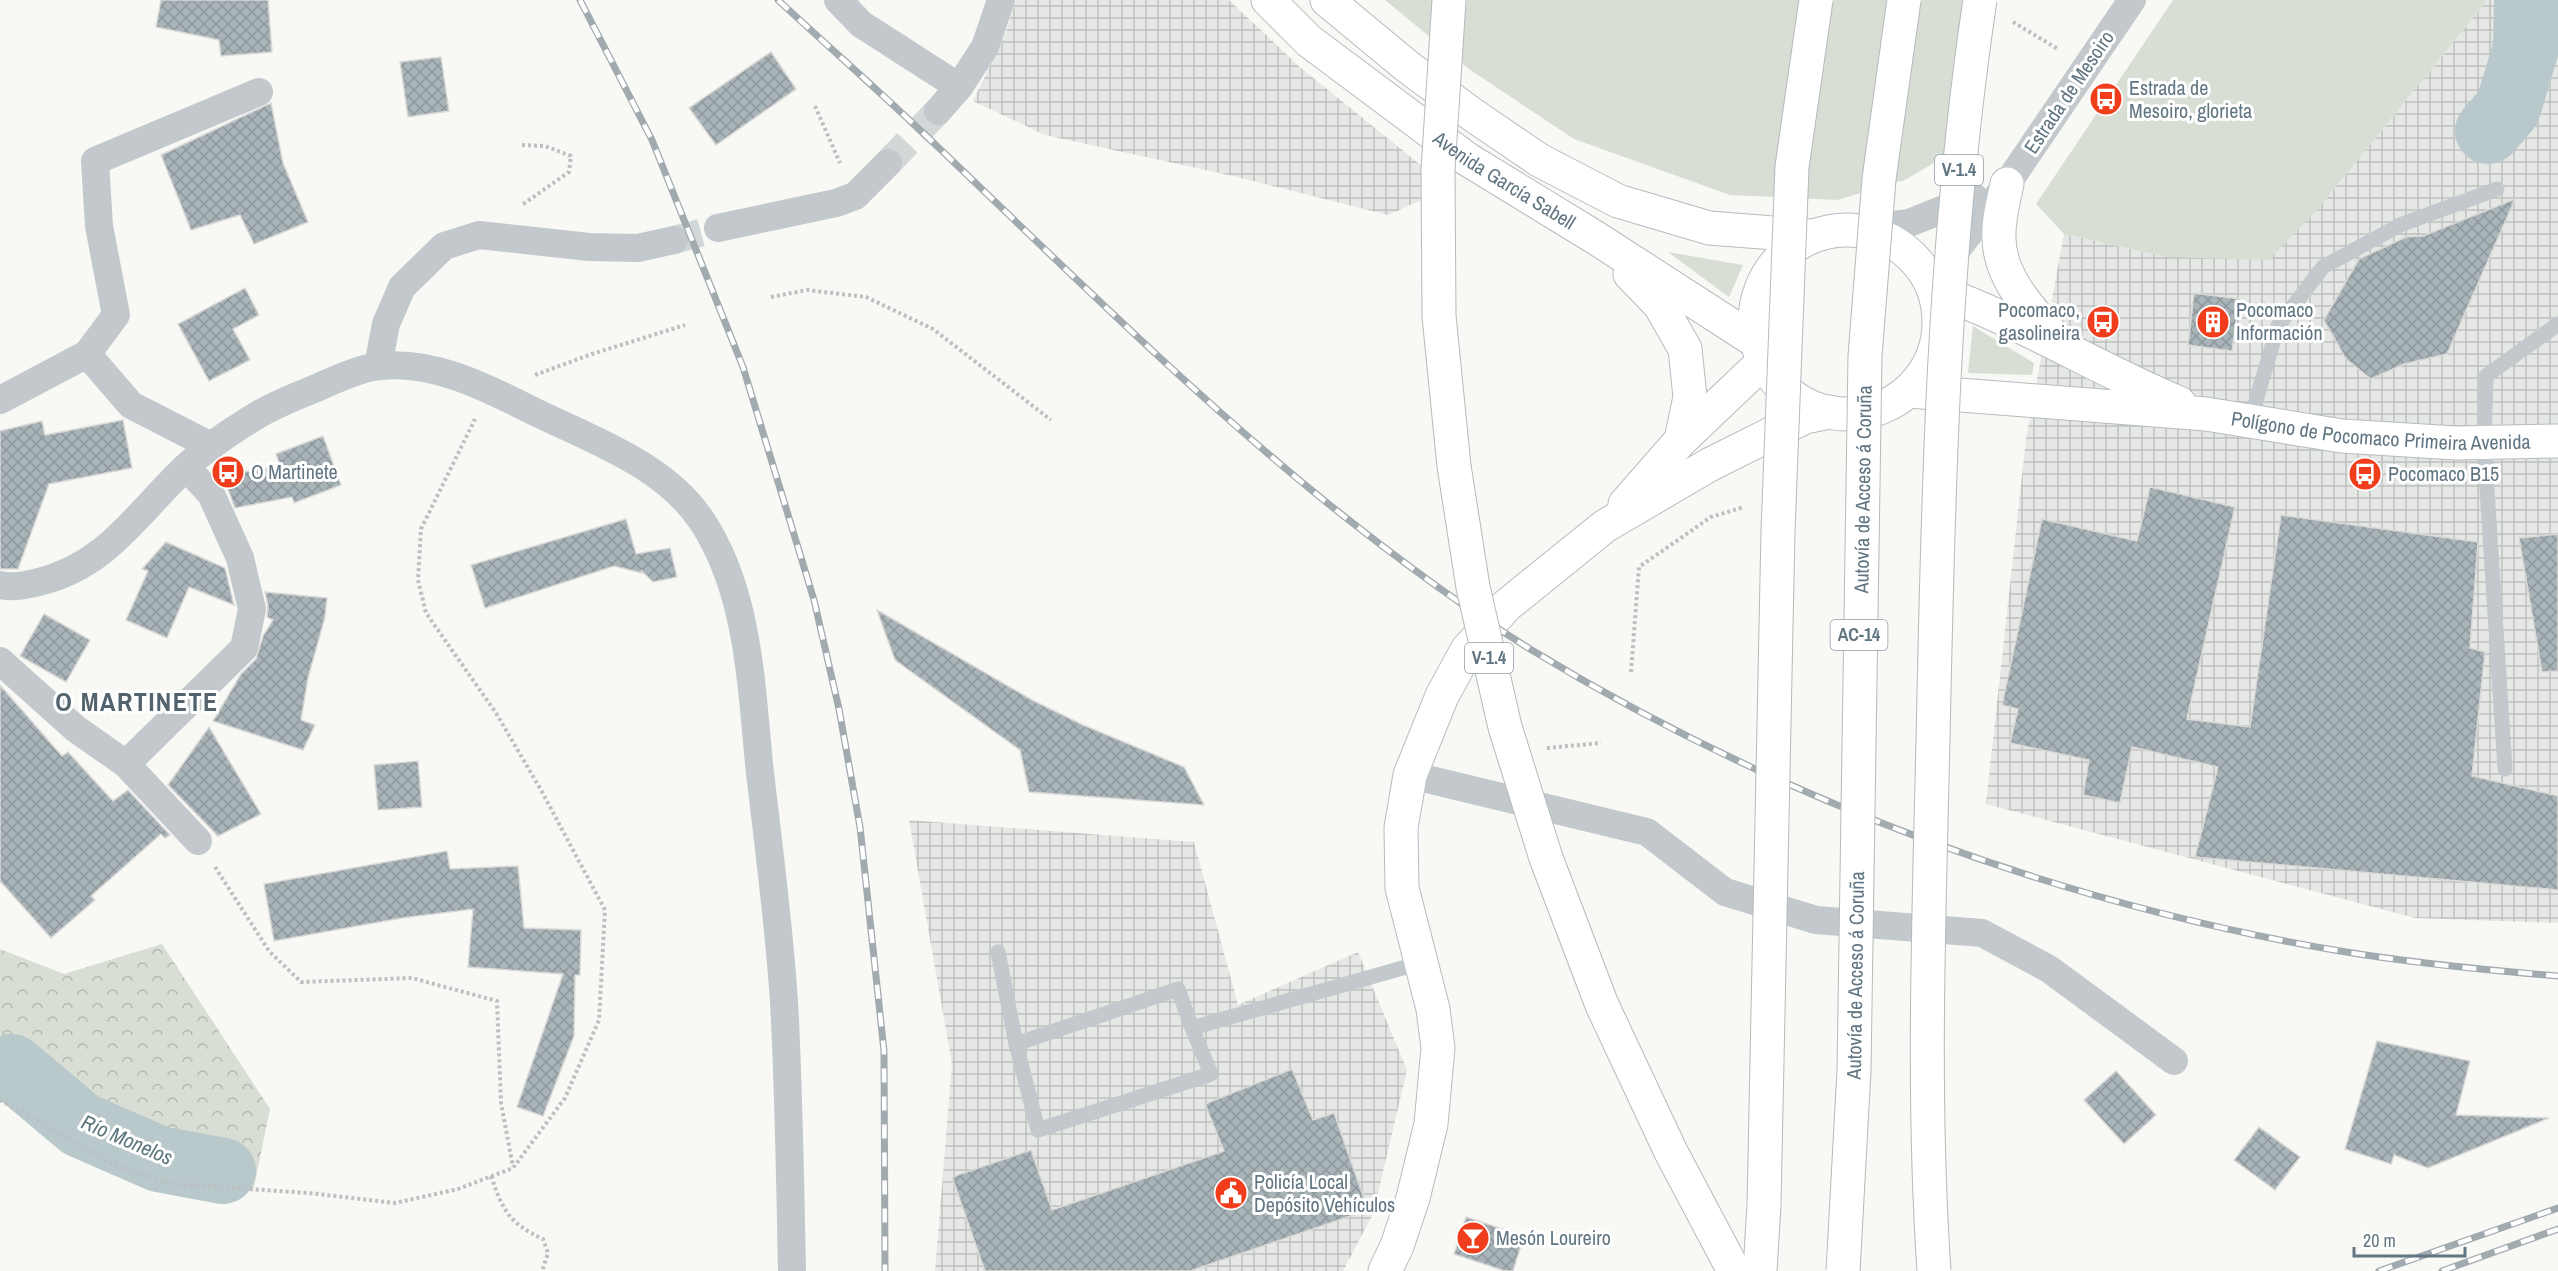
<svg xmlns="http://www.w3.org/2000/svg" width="2558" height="1271" viewBox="0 0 2558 1271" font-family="'Archivo Narrow',sans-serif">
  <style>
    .industrial { fill: url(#industrial-grid) }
    .green { fill: #d8ded4 }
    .forest { fill: url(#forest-crowns) }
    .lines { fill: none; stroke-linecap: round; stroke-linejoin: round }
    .river { stroke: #b9c8cb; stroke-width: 66 }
    .building { fill: url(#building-cross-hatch); stroke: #dad9d7; stroke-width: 1.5 }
    .street-tunnel { stroke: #d2d8d8; stroke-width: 28; stroke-dasharray: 28 14; stroke-linecap: butt }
    .secondary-casing { stroke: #b5bcc0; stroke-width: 35 }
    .path { stroke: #bcc0c2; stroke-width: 4; stroke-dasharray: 3 3; stroke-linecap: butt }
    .lane { stroke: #c2c8cb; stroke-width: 15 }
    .street { stroke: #c2c8cb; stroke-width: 28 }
    .secondary { stroke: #fff; stroke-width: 33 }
    .rail-casing { stroke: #a1aaaf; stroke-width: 7 }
    .rail { stroke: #fff; stroke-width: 4.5; stroke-dasharray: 14; stroke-linecap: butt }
    .highway-bridge-casing { stroke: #b5babd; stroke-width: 35; stroke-linecap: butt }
    .highway-bridge { stroke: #fff; stroke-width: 33 }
    .labels { text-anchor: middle; stroke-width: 6; stroke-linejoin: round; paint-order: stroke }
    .shield { fill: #fff; stroke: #909fa8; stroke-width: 1.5 }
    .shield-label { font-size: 18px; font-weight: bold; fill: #617682 }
    .poi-label { font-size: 20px; fill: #617682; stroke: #fff; text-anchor: start }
    .street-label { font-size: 20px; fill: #617682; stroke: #fff }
    .water-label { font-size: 21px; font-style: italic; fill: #5b767d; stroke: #fff }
    .district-label { font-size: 26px; font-weight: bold; letter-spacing: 1.5px; fill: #53636d; stroke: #fff }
  </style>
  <defs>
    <pattern id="industrial-grid" width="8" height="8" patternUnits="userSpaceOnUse" patternTransform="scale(1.5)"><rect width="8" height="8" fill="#e6e8e6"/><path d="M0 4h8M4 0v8" fill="none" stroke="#bec1c0"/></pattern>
    <pattern id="forest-crowns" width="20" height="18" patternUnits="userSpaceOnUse" patternTransform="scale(1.5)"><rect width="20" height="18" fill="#d8ded4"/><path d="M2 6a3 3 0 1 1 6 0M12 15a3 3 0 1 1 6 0" fill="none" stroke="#b3b9b1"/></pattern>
    <pattern id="building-cross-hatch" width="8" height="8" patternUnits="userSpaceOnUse" patternTransform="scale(1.5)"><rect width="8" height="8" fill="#a9b4b9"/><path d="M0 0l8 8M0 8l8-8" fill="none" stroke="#8d979c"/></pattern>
  </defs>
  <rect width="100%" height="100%" fill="#f8f8f5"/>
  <g class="industrial">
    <path d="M 1016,0 L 1229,0 L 1301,68 L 1449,188 L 1388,215 L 1233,176 L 1045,135 L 973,101 L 1005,35 Z"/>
    <path d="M 2485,0 L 2558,0 L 2558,923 L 2415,918 L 1986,804 L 2026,439 L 2064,234 L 2166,257 L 2317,210 L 2486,2 Z"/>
    <path d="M 909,820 L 1194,842 L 1238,1005 L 1358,952 L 1407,1070 L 1373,1214 L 1343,1271 L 935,1271 L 952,1064 Z"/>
  </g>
  <g class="green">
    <path d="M 1385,0 L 1969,0 L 1956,150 L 1905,180 L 1837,200 L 1730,195 L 1574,139 L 1469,69 Z"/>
    <path d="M 2173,0 L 2485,0 L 2486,2 L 2317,210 L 2269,260 L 2166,257 L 2064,234 L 2036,204 Z"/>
    <path d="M 1668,252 L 1743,265 L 1729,297 Z"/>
    <path d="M 1973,326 L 2034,363 L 2032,375 L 1968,373 Z"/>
  </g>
  <path class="forest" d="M 162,944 L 270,1109 L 253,1192 L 84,1118 L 22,1066 L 0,1063 L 0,949 L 64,974 Z"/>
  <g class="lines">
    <g class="river">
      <path d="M 2488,131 L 2508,108 L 2526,48 L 2527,0"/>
      <path d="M 12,1067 L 81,1125 L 159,1159 L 223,1171"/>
    </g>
  </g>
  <g class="building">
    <path d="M 161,0 L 268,0 L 272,52 L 221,56 L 219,40 L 156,27 Z"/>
    <path d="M 771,52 L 796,89 L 716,145 L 689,108 Z"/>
    <path d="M 441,57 L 449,111 L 408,117 L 400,62 Z"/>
    <path d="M 271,103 L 283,163 L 308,222 L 254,244 L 240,215 L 191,230 L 161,155 Z"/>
    <path d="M 2515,199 L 2447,354 L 2404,364 L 2371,379 L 2346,359 L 2324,320 L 2359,259 L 2406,237 L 2423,236 Z"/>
    <path d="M 245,288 L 259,315 L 233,329 L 250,360 L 209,381 L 178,324 Z"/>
    <path d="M 2194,293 L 2239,299 L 2232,351 L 2188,345 Z"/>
    <path d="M 123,420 L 132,468 L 49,484 L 18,569 L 0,569 L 0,431 L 42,421 L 45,435 Z"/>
    <path d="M 323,436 L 341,485 L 294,503 L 292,497 L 235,508 L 223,476 L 280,465 L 276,454 Z"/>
    <path d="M 2150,487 L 2235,507 L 2187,719 L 2250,727 L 2281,515 L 2478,542 L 2470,648 L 2485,652 L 2472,776 L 2558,796 L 2558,890 L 2195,857 L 2218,767 L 2132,747 L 2120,803 L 2083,795 L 2089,760 L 2010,743 L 2018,709 L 2002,705 L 2042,519 L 2137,541 Z"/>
    <path d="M 626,519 L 636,554 L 670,548 L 677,577 L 653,582 L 641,570 L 642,573 L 614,566 L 485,608 L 471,565 Z"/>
    <path d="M 2558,534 L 2558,671 L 2542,672 L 2519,538 Z"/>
    <path d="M 166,542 L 225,568 L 234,605 L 189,587 L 167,638 L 126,620 L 148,571 L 142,569 Z"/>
    <path d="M 265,592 L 327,598 L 325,617 L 308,678 L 301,720 L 315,725 L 303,750 L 213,721 L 241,674 L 256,659 L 263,636 L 273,620 L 267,617 L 268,606 Z"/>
    <path d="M 877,610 L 1032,700 L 1083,725 L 1184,767 L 1204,805 L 1029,792 L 1020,750 L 895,660 Z"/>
    <path d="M 44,614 L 90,640 L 66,682 L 20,656 Z"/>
    <path d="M 0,685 L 62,756 L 68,752 L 113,801 L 128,790 L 170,835 L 165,838 L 161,834 L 91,896 L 95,900 L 51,938 L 0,881 Z"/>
    <path d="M 209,727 L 261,814 L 218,836 L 168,785 Z"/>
    <path d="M 418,761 L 422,807 L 378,810 L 374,765 Z"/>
    <path d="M 447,851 L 450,869 L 518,866 L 524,928 L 581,930 L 580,975 L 575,975 L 574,1036 L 543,1116 L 517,1107 L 563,974 L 468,967 L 473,909 L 402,918 L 274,941 L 264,884 Z"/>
    <path d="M 2377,1041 L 2470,1061 L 2456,1115 L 2549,1118 L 2428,1168 L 2394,1155 L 2391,1164 L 2345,1149 Z"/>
    <path d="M 1292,1069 L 1313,1120 L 1334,1113 L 1368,1210 L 1190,1271 L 985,1271 L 952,1177 L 1031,1150 L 1052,1210 L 1224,1151 L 1205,1104 Z"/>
    <path d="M 2116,1071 L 2156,1115 L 2124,1144 L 2084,1100 Z"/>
    <path d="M 2259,1127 L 2300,1157 L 2275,1190 L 2234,1160 Z"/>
    <path d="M 1466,1217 L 1524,1236 L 1513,1271 L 1505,1271 L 1454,1254 Z"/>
  </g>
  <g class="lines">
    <g class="street-tunnel">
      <path d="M 888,163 L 938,111"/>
      <path d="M 674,240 L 718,228"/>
    </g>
    <g class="secondary-casing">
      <g id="secondary">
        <path id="s1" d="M 1268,0 L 1309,41 L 1467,159 L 1596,238 L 1757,342"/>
        <path d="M 1327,0 L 1408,67 L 1473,115 L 1539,160 L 1618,201 L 1709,228 L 1811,236"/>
        <path d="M 2007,184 C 2003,203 1998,220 1999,239 C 2000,279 2031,310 2055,338"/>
        <circle cx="1847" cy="322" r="92"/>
        <path d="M 1630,274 L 1660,305 L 1685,349 L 1690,397 L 1681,440"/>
        <path d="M 1934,290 C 2019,320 2096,368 2179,403"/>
        <path id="s2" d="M 1909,391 L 2206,414 L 2342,436 L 2456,443 L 2558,441"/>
        <path d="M 1625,504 L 1681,440 L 1764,361"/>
        <path d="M 1385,1271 L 1397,1246 L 1413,1198 L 1431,1124 L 1438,1048 L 1433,1009 L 1402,888 L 1401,828 L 1410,775 L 1442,696 L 1467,650 L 1506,606 L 1605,526 L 1709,465 L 1805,417 L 1829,412"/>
      </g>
    </g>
    <g class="path">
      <path d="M 2013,22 L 2058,49"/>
      <path d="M 815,106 L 840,163"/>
      <path d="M 522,145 L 545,146 L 571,156 L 569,172 L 522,205"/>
      <path d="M 771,297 L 807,290 L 866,297 L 933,329 L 1051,420"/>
      <path d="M 535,375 L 592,354 L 685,325"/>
      <path d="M 1631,672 L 1639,567 L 1711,517 L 1744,507"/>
      <path d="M 1547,748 L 1601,743"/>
      <path d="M 215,867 L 269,951 L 301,982 L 412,978 L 497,1001 L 501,1103 L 513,1167"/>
      <path d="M 0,1100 L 117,1166 L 173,1184 L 309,1193 L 395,1203 L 458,1189 L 513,1168 L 565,1098 L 599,1020 L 605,910 L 541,790 L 496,713 L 426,613 L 418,580 L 421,529 L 475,419"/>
      <path d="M 491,1176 C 503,1211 509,1223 543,1239 L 548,1253 L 542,1271"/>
    </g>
    <g class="lane">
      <path d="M 2250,421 L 2278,326 L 2323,267 L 2400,225 L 2497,189"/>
      <path d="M 2505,769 L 2484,443 L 2486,376 L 2558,324"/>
      <path d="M 998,952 L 1016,1044"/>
      <path d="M 1192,1028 L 1211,1074 L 1038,1130 L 1016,1044 L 1178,989 L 1192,1028 L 1420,963"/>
    </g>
    <g class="street">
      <path d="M 838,0 L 861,24 L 959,87"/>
      <path d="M 938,111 L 959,87 L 985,47 L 1001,0"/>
      <path d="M 718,228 L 836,203 L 855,196 L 888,163"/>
      <path d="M 1854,230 L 1909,223 L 1974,197"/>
      <path d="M 1948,261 L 2007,184 L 2132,0"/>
      <path d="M 87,354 L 116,315 L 99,226 L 95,161 L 259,92"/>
      <path d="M 378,366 L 386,324 L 402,287 L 444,246 L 479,235 L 589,247 L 638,248 L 674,240"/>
      <path d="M 0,400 L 87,354 L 131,405 L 211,446"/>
      <path d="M 0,585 C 14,588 25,585 39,582 C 108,565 137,513 186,467 C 207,447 231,431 256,416 C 274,405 294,397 314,389 C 333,381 352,371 373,367 C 428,358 484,386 531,410 C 590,439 664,464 702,521 C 750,594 751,688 760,773 C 769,849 779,925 784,1002 C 789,1091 790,1181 792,1271"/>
      <path d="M 0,661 L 76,729 L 126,764 L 198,841"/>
      <path d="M 126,764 L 244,648 L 252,609 L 240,558 L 211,494 L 186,467"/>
      <path d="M 1410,775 L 1647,832 L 1725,892 L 1816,920 L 1982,933 L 2049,969 L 2174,1061"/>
    </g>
    <use href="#secondary" class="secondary"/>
    <g class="rail-casing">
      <g id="rail">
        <path d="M 580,0 L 652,140 L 743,367 L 814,600 L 839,709 L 860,827 L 884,1051 L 885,1271"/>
        <path d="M 778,0 C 832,50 887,98 940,149 C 1066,269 1190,392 1326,502 C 1390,553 1461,606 1530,649 C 1775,798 2056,903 2340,951 C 2412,963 2485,970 2558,976"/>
        <path d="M 2379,1271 L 2558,1208"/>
        <path d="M 2442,1271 L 2558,1229"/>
      </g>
    </g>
    <use href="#rail" class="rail"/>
    <g class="highway-bridge-casing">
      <g id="highway-bridge">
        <path d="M 1449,0 L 1438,170 L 1439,316 L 1454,466 L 1473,587 L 1505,727 L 1546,858 L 1602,1005 L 1671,1152 L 1734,1271"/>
        <path d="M 1760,1271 L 1764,1205 L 1778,531 L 1792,167 L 1816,0"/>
        <path id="s3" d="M 1843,1271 L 1854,1071 L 1865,356 L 1879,179 L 1904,0"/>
        <path d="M 1934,1271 C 1922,1094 1929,917 1933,740 C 1938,493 1943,245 1980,0"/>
      </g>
    </g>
    <use href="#highway-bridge" class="highway-bridge"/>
  </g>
  <defs>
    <g id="bus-disc" transform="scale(1.725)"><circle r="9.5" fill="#f03e1d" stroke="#fff"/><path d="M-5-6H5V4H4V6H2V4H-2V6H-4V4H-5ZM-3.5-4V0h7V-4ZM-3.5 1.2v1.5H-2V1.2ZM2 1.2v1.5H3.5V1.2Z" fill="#fff"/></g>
    <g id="building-disc" transform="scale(1.725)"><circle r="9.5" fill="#f03e1d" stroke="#fff"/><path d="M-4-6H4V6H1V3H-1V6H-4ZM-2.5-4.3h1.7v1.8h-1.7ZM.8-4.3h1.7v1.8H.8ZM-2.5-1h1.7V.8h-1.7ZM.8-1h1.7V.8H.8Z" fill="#fff"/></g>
    <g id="civic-disc" transform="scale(1.725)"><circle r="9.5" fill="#f03e1d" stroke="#fff"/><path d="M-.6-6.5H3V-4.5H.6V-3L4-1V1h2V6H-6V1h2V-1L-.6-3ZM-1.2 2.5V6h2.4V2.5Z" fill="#fff"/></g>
    <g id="bar-disc" transform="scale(1.725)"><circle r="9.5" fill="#f03e1d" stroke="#fff"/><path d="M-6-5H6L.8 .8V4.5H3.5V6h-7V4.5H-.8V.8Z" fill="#fff"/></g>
  </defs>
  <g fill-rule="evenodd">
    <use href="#bus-disc" x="2106" y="99"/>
    <use href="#bus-disc" x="2103" y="322"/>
    <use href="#building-disc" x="2213" y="322"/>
    <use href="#bus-disc" x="228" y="472"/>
    <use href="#bus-disc" x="2365" y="474"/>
    <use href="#civic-disc" x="1231" y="1193"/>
    <use href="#bar-disc" x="1473" y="1238"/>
  </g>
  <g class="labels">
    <g class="shield">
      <rect x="1935" y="155" width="48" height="30" rx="4.5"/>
      <rect x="1830.5" y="620" width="57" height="30" rx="4.5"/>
      <rect x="1465" y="643" width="48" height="30" rx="4.5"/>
    </g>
    <g class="shield-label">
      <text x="1959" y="176">V-1.4</text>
      <text x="1859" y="641">AC-14</text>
      <text x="1489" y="664">V-1.4</text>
    </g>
    <g class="poi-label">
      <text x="2129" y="95">Estrada de<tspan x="2129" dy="23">Mesoiro, glorieta</tspan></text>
      <text x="2080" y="317" text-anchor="end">Pocomaco,<tspan x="2080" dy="23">gasolineira</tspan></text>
      <text x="2236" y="317">Pocomaco<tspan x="2236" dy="23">Información</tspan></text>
      <text x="251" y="479">O Martinete</text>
      <text x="2388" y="481">Pocomaco B15</text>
      <text x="1254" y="1189">Policía Local<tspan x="1254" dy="23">Depósito Vehículos</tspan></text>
      <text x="1496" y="1245">Mesón Loureiro</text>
    </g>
    <g class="street-label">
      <text transform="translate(2069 92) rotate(-56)" y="7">Estrada de Mesoiro</text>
      <text dy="7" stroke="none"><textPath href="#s1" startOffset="298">Avenida García Sabell</textPath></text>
      <text dy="7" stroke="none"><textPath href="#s2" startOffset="474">Polígono de Pocomaco Primeira Avenida</textPath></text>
      <text dy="7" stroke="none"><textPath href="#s3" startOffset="782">Autovía de Acceso á Coruña</textPath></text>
      <text dy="7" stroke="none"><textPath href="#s3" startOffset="296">Autovía de Acceso á Coruña</textPath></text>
    </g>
    <g class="water-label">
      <text transform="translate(127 1140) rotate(23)" y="7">Río Monelos</text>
    </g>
    <g class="district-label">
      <text x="137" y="711">O MARTINETE</text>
    </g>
  </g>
  <path d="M2354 1247v9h111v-9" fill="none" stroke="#617682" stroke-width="3"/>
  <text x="2363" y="1247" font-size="18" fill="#617682" stroke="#ffffff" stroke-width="4.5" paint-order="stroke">20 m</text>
</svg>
